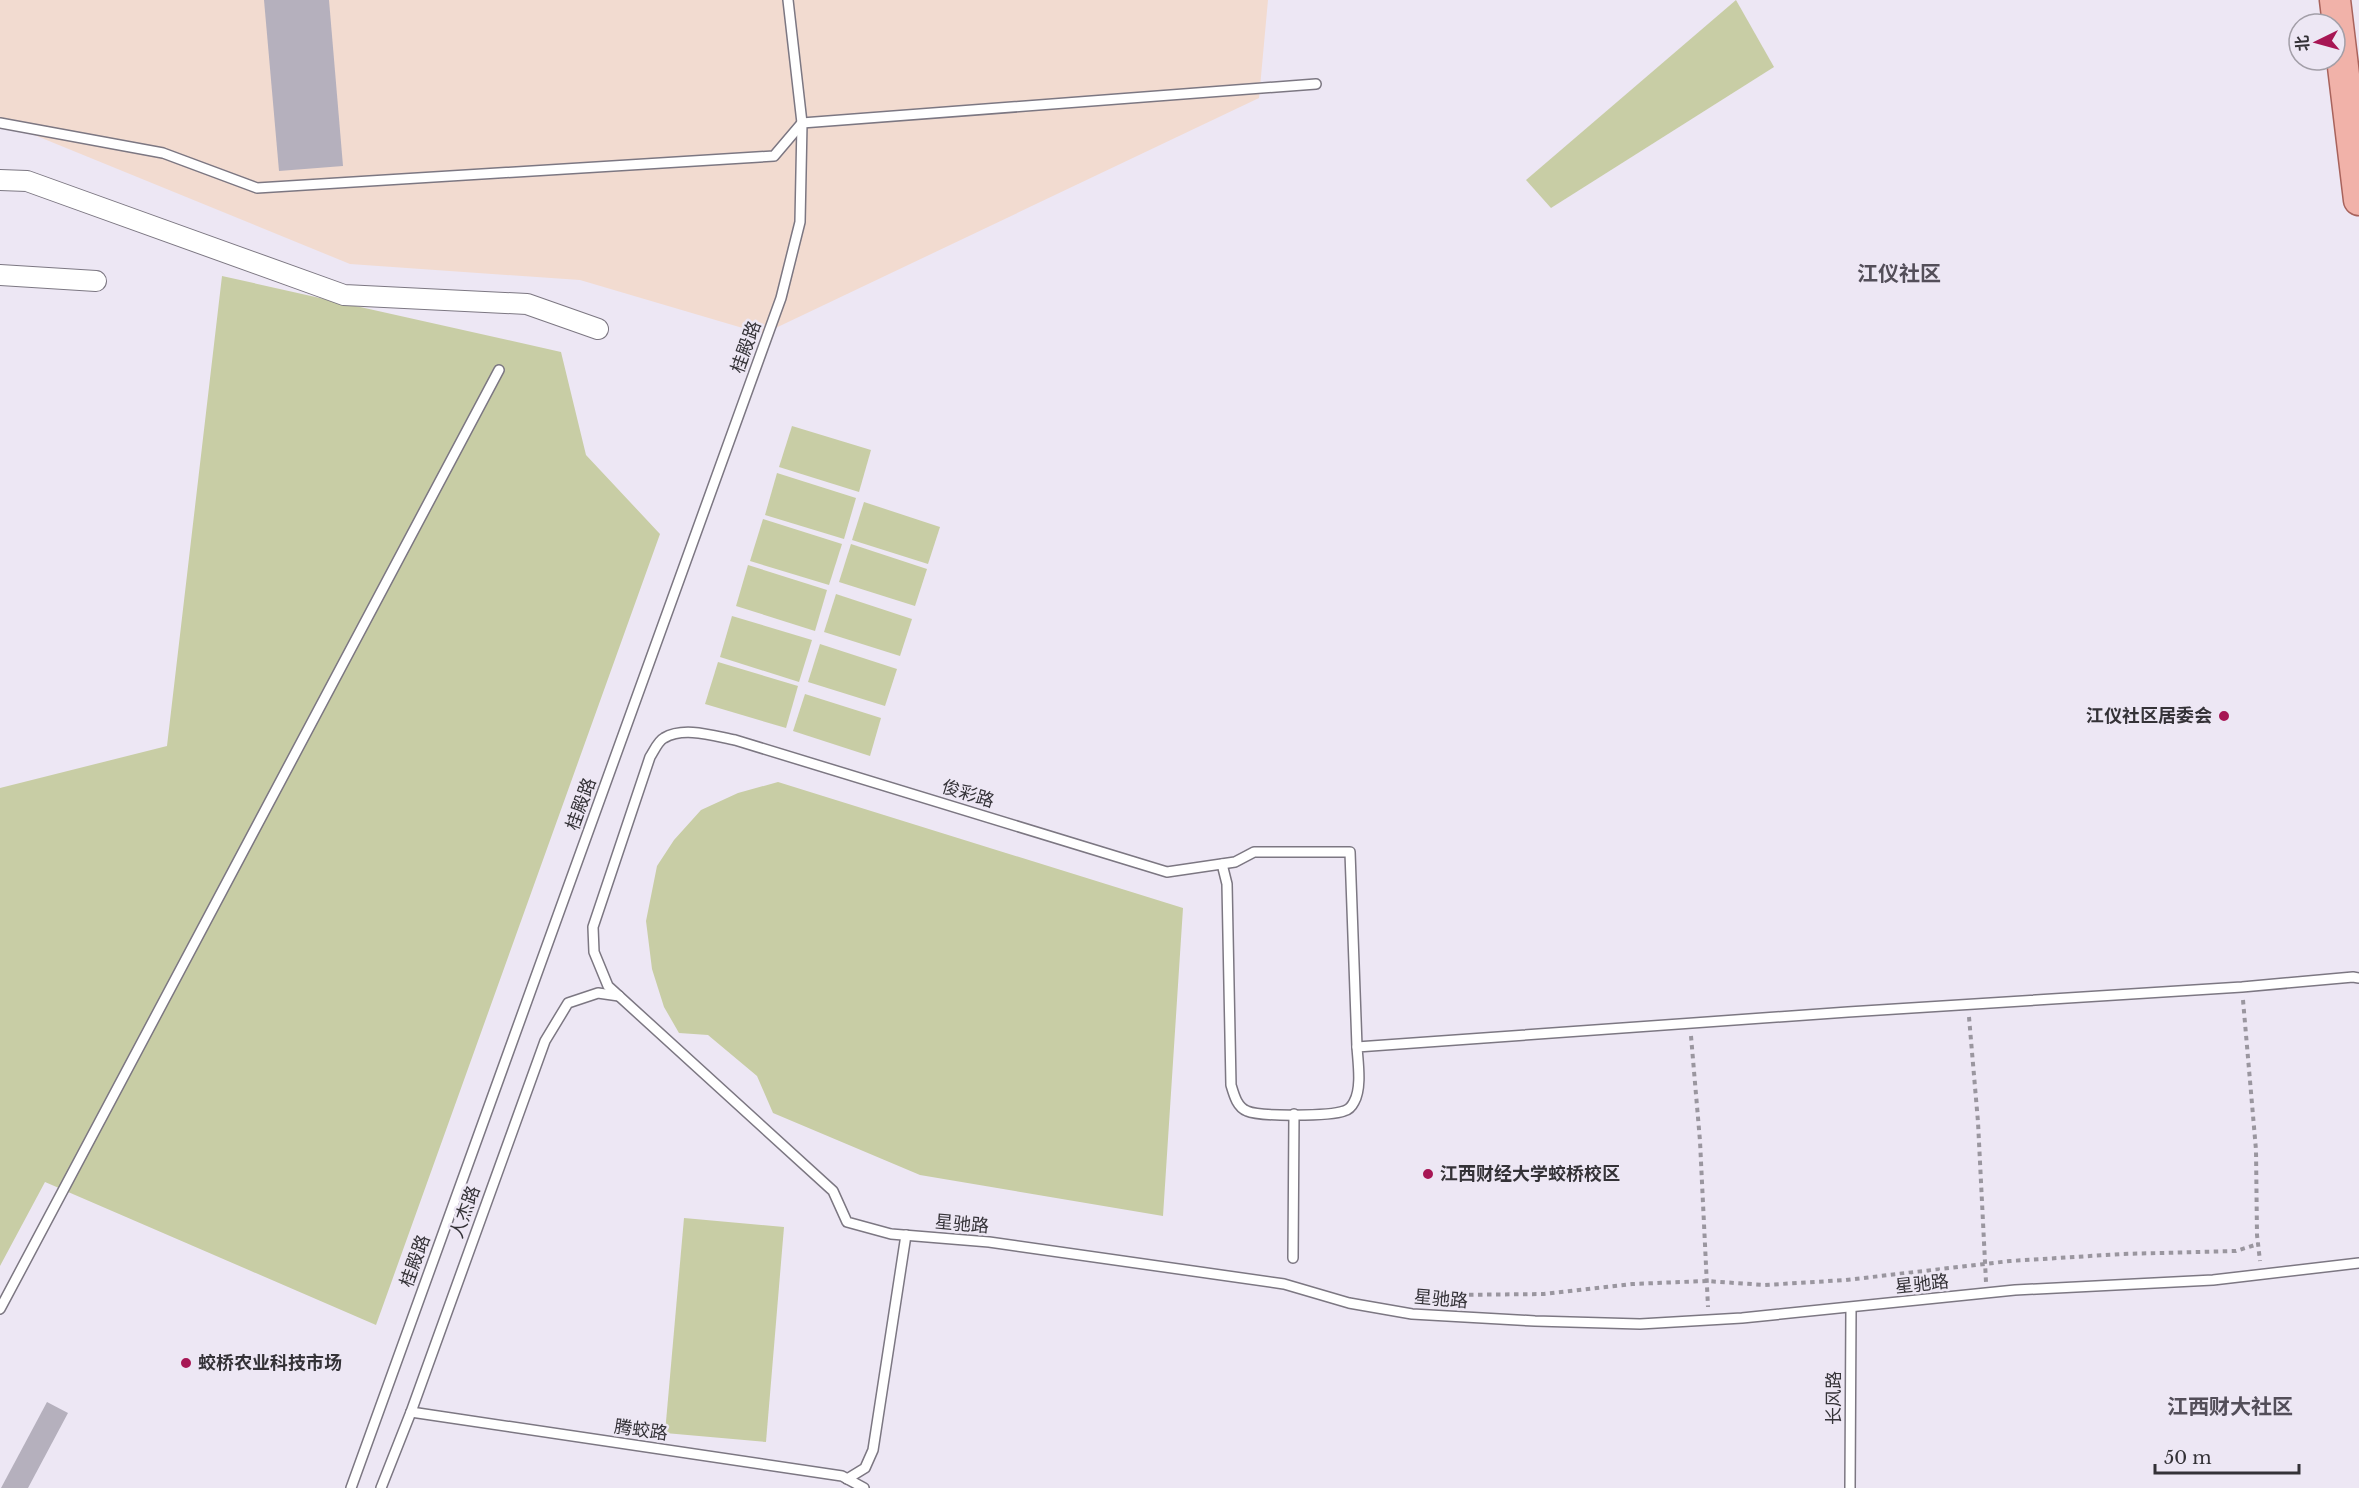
<svg xmlns="http://www.w3.org/2000/svg" width="2359" height="1488" viewBox="0 0 2359 1488" font-family="'Libre Baskerville','Noto Sans SC',serif">
  <style>
    .industrial { fill: #f2dbd0 }
    .green { fill: #c8cda5 }
    .building { fill: #b5b0bd }
    .lines { fill: none; stroke-linecap: round; stroke-linejoin: round }
    .lane-casing { stroke: #7c7782; stroke-width: 12 }
    .street-casing { stroke: #7c7782; stroke-width: 22 }
    .primary-casing { stroke: #a8635c; stroke-width: 33 }
    .path { stroke: #9a969f; stroke-width: 4; stroke-dasharray: 4.5 4.5; stroke-linecap: butt }
    .lane { stroke: #fff; stroke-width: 9 }
    .street { stroke: #fff; stroke-width: 20 }
    .primary { stroke: #f1b2a9; stroke-width: 30 }
    .poi-dot { fill: #a71654; stroke: #ede7f4; stroke-width: 2 }
    .labels { text-anchor: middle; stroke-width: 5; stroke-linejoin: round; paint-order: stroke }
    .street-label { font-size: 18px; fill: #343237; stroke: #ede7f4 }
    .poi-label { font-size: 18px; font-weight: bold; fill: #343237; stroke: #ede7f4; text-anchor: start }
    .quarter-label { font-size: 21px; font-weight: bold; fill: #534e59; stroke: #ede7f4 }
  </style>
  <rect width="100%" height="100%" fill="#ede7f4"/>
  <path class="industrial" d="M 0,0 L 1268,0 L 1259,98 L 763,334 L 580,280 L 350,264 L 0,121 Z"/>
  <g class="green">
    <path d="M 1736,0 L 1774,67 L 1551,208 L 1526,180 Z"/>
    <path d="M 222,276 L 561,352 L 586,455 L 660,534 L 376,1325 L 45,1182 L 0,1266 L 0,788 L 167,746 Z"/>
    <path d="M 792,426 L 871,450 L 859,492 L 779,467 Z"/>
    <path d="M 777,473 L 856,498 L 844,539 L 765,515 Z"/>
    <path d="M 864,502 L 940,527 L 928,564 L 852,540 Z"/>
    <path d="M 763,519 L 842,544 L 829,585 L 750,561 Z"/>
    <path d="M 851,544 L 927,569 L 915,606 L 839,582 Z"/>
    <path d="M 748,565 L 827,590 L 815,631 L 736,606 Z"/>
    <path d="M 836,594 L 912,619 L 900,656 L 824,632 Z"/>
    <path d="M 732,616 L 812,640 L 799,682 L 720,657 Z"/>
    <path d="M 820,644 L 897,669 L 885,706 L 808,682 Z"/>
    <path d="M 718,662 L 798,686 L 786,728 L 705,704 Z"/>
    <path d="M 805,694 L 881,718 L 870,756 L 793,731 Z"/>
    <path d="M 778,782 L 1183,908 L 1163,1216 L 920,1175 L 773,1113 L 757,1076 L 708,1035 L 679,1033 L 664,1007 L 652,969 L 646,921 L 657,866 L 674,840 L 701,810 L 738,793 Z"/>
    <path d="M 684,1218 L 784,1227 L 766,1442 L 665,1433 Z"/>
  </g>
  <g class="building">
    <path d="M 264,0 L 329,0 L 343,166 L 279,171 Z"/>
    <path d="M 47,1402 L 68,1413 L 28,1488 L 1,1488 Z"/>
  </g>
  <g class="lines">
    <g class="lane-casing">
      <g id="lane">
        <path d="M 0,123 L 163,153 L 257,188 L 774,156 L 802,123 L 1316,84"/>
        <path d="M 1222,864 L 1227,884 L 1231,1085 C 1234,1095 1237,1107 1247,1111 C 1260,1117 1331,1116 1344,1111 C 1348,1110 1352,1106 1354,1102 C 1362,1088 1358,1063 1357,1047 L 1848,1012 L 2242,987 L 2353,977 L 2359,978"/>
        <path d="M 1357,1047 L 1350,852 L 1254,852 L 1235,862 L 1167,872 L 735,740 C 714,736 684,726 664,738 C 658,741 654,751 650,757 L 593,927 L 594,952 L 608,986 L 833,1191 L 847,1222 L 891,1234 L 989,1242 L 1284,1284 L 1349,1303 L 1412,1314 L 1535,1321 L 1640,1324 L 1742,1318 L 2015,1290 L 2213,1280 L 2359,1263"/>
        <path d="M 1293,1258 L 1294,1114"/>
        <path d="M 0,1309 L 499,370"/>
        <path d="M 411,1412 L 842,1476 L 864,1488"/>
        <path d="M 847,1479 L 865,1468 L 873,1450 L 906,1235"/>
        <path d="M 351,1488 L 781,298 L 800,222 L 802,123 L 788,0"/>
        <path d="M 381,1488 L 411,1412 L 545,1041 L 568,1003 L 598,993 L 619,996"/>
        <path d="M 1850,1488 L 1851,1308"/>
      </g>
    </g>
    <g class="street-casing">
      <g id="street">
        <path d="M 0,180 L 27,181 L 344,295 L 527,304 L 598,329"/>
        <path d="M 0,275 L 96,281"/>
      </g>
    </g>
    <g class="primary-casing">
      <path id="primary" d="M 2335,0 L 2359,200"/>
    </g>
    <g class="path">
      <path d="M 2243,1000 L 2256,1150 L 2257,1235 L 2260,1261"/>
      <path d="M 1969,1017 L 1978,1122 L 1986,1282"/>
      <path d="M 1691,1036 L 1700,1141 L 1708,1307"/>
      <path d="M 1451,1295 L 1544,1294 L 1632,1284 L 1706,1281 L 1765,1285 L 1846,1280 L 2010,1261 L 2122,1254 L 2236,1251 L 2258,1244"/>
    </g>
    <use href="#lane" class="lane"/>
    <use href="#street" class="street"/>
    <use href="#primary" class="primary"/>
  </g>
  <g class="poi-dot">
    <circle cx="2224" cy="716" r="6"/>
    <circle cx="1428" cy="1174" r="6"/>
    <circle cx="186" cy="1363" r="6"/>
  </g>
  <g class="labels">
    <g class="street-label">
      <text transform="translate(746 347) rotate(-70)" y="6">桂殿路</text>
      <text transform="translate(968 794) rotate(17)" y="6">俊彩路</text>
      <text transform="translate(581 804) rotate(-70)" y="6">桂殿路</text>
      <text transform="translate(465 1212) rotate(-70)" y="6">人杰路</text>
      <text transform="translate(962 1224) rotate(5)" y="6">星驰路</text>
      <text transform="translate(415 1261) rotate(-70)" y="6">桂殿路</text>
      <text transform="translate(1922 1284) rotate(-6)" y="6">星驰路</text>
      <text transform="translate(1441 1299) rotate(5)" y="6">星驰路</text>
      <text transform="translate(1834 1398) rotate(-90)" y="6">长风路</text>
      <text transform="translate(641 1430) rotate(8)" y="6">腾蛟路</text>
    </g>
    <g class="poi-label">
      <text x="2212" y="722" text-anchor="end">江仪社区居委会</text>
      <text x="1440" y="1180">江西财经大学蛟桥校区</text>
      <text x="198" y="1369">蛟桥农业科技市场</text>
    </g>
    <g class="quarter-label">
      <text x="1899" y="281">江仪社区</text>
      <text x="2230" y="1414">江西财大社区</text>
    </g>
  </g>
  <g transform="translate(2317 42) rotate(265)"><circle r="28" fill="#ede7f4" stroke="#a39fa8" stroke-width="1.5"/>
  <path d="M0-4.5L10 22L0 15L-10 22Z" fill="#a71654"/>
  <text y="-9" font-size="16" font-weight="bold" text-anchor="middle" fill="#343237">北</text>
  </g>
  <path d="M2155 1464v9h144v-9" fill="none" stroke="#343237" stroke-width="3"/>
  <text x="2164" y="1464" font-size="18" fill="#343237" stroke="#ede7f4" stroke-width="4.5" paint-order="stroke">50 m</text>
</svg>
